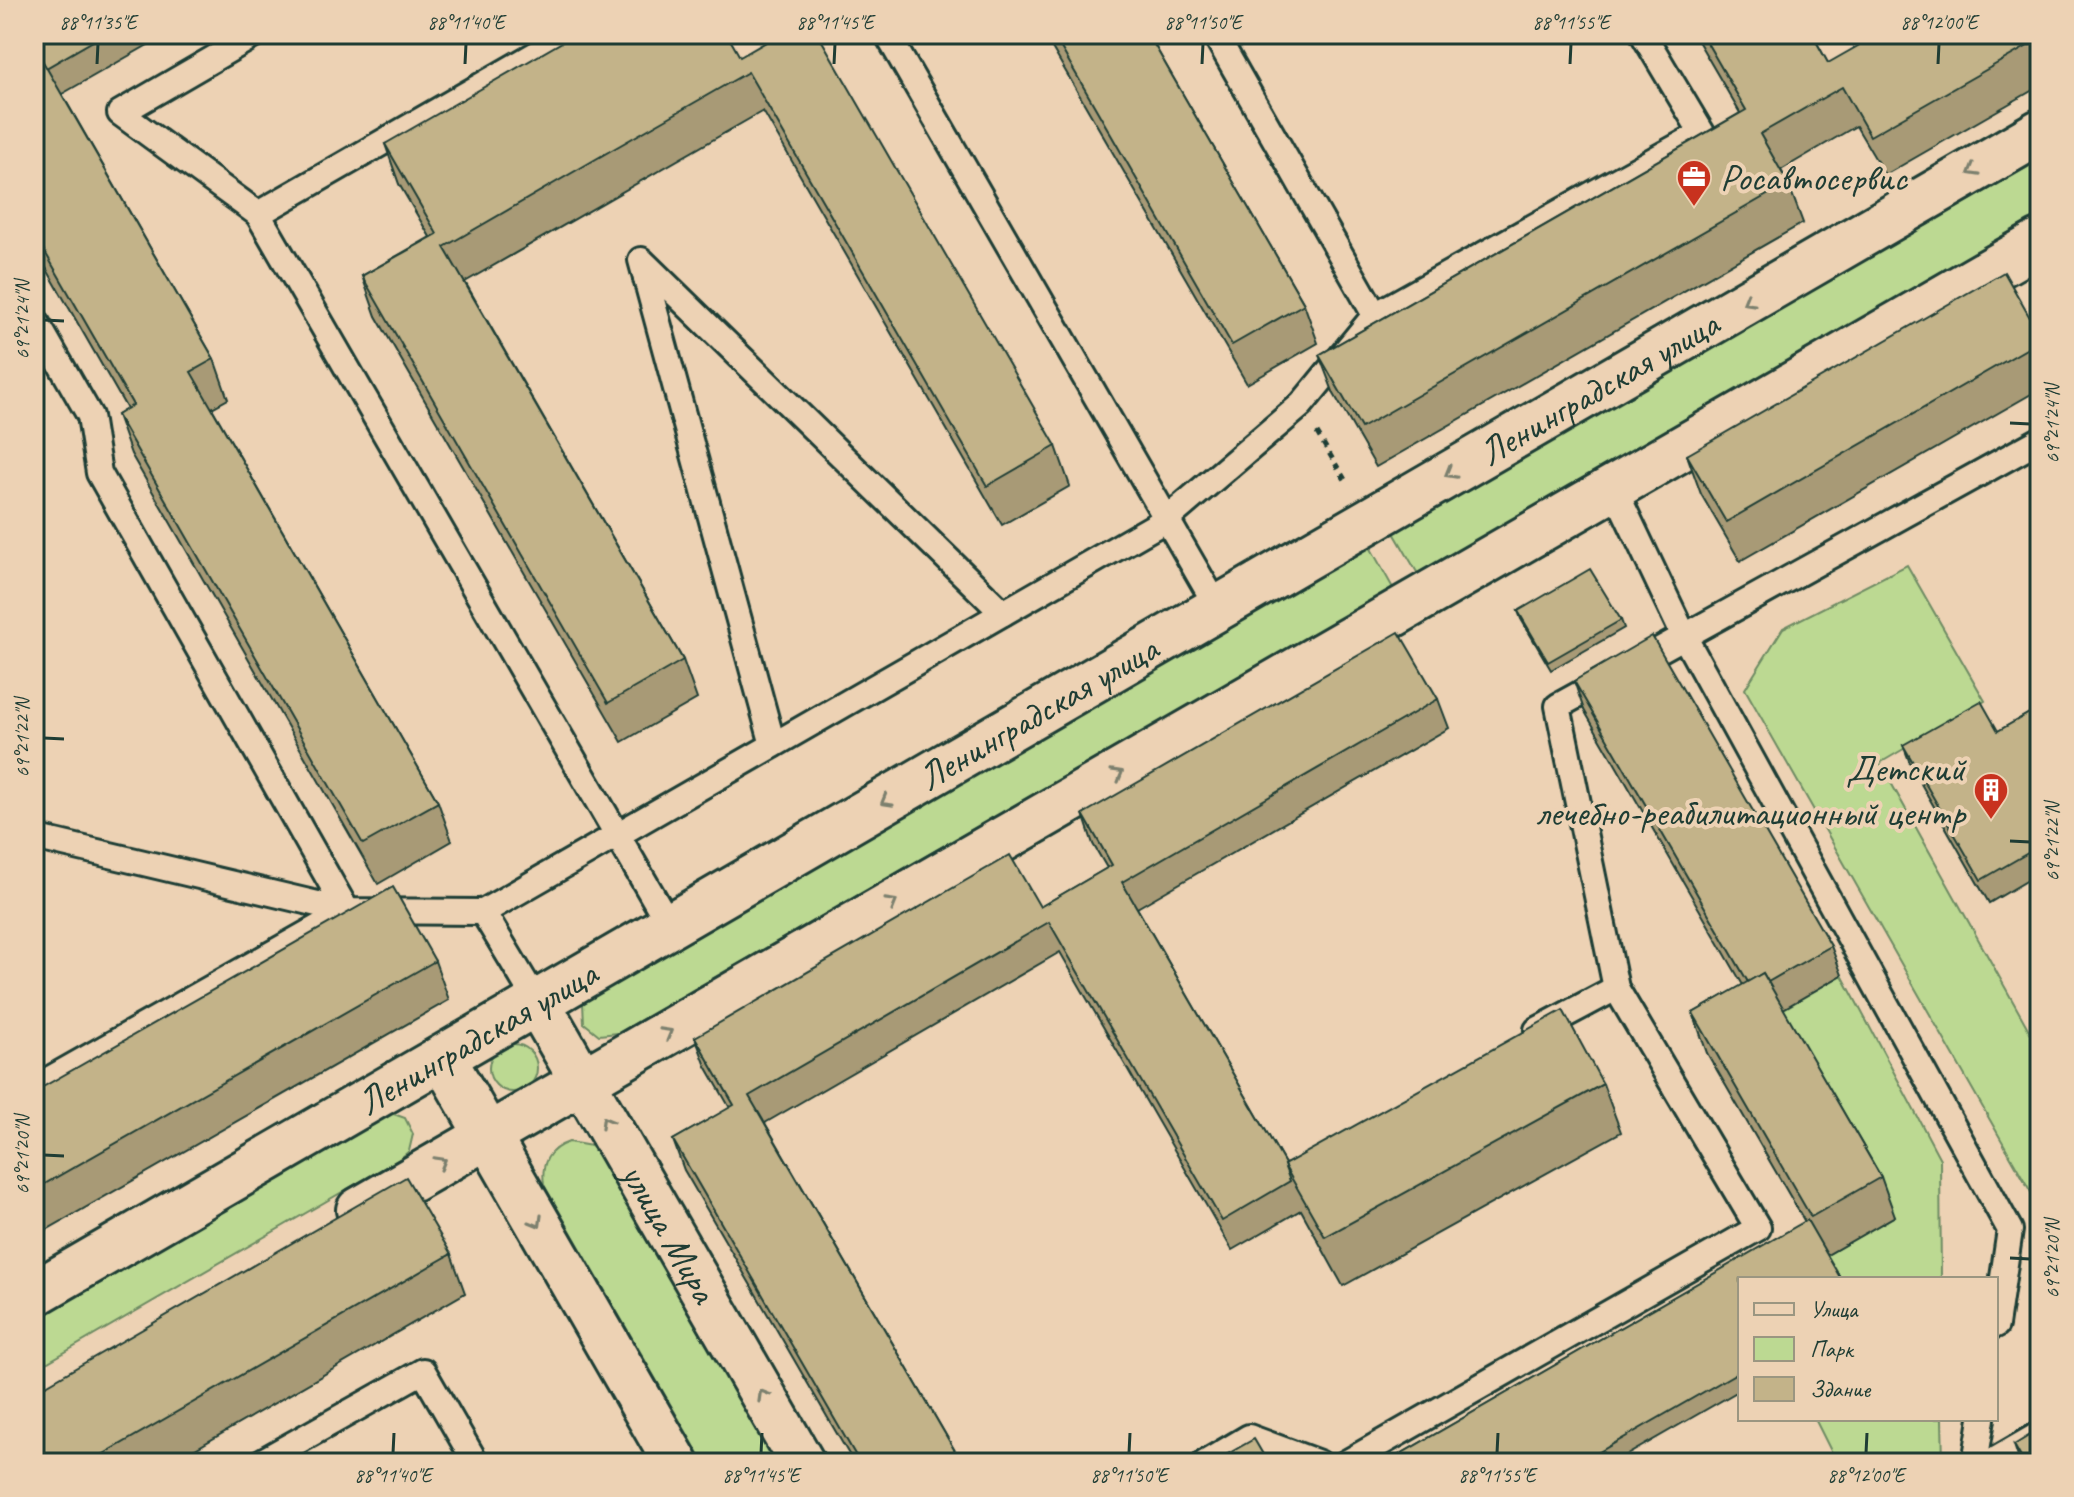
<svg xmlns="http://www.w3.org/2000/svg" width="2074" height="1497" viewBox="0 0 2074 1497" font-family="Caveat,sans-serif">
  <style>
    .green { fill: #bcd992; stroke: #6e8b63; stroke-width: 2 }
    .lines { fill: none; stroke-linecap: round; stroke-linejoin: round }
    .lane-casing { stroke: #1f3d34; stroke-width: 30 }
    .secondary-casing { stroke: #1f3d34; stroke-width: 50 }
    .path { stroke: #1f3d34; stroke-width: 5; stroke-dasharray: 6 6; stroke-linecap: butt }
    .lane { stroke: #edd2b4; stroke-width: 24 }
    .secondary { stroke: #edd2b4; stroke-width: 44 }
    .wall { fill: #a89a76; stroke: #1f3d34; stroke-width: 2 }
    .building { fill: #c3b389; stroke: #1f3d34; stroke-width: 2 }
    .oneway { stroke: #7c806e }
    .ticks { fill: none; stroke: #1f3d34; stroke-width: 3 }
    .labels { text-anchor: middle; stroke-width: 8; stroke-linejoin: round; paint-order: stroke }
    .poi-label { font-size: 38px; fill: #1f3d34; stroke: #edd2b4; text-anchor: start }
    .street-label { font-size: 38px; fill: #1f3d34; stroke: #edd2b4 }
    .neatline { fill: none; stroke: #1f3d34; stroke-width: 3 }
    .ticks-label { font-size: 20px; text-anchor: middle; fill: #1f3d34 }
  </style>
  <rect width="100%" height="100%" fill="#edd2b4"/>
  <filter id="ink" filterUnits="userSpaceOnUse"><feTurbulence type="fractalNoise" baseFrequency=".0125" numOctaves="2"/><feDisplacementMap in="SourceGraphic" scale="16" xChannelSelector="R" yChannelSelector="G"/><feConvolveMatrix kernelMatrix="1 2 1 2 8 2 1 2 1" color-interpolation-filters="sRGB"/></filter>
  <g filter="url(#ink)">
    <g class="green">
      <path d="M 2040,160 L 2040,217 L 1418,574 L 1393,531 Z"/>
      <path d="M 1369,545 L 1393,588 L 618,1033 L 599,1035 L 584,1023 L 583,1003 L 588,995 Z"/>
      <path d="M 1907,565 L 1985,701 L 1880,763 L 2040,1050 L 2040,1208 L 1745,689 L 1783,628 Z"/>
      <path d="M 1842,975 L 1940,1159 L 1941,1279 L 1838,1279 L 1825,1256 L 1895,1216 L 1777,1013 Z"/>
      <circle cx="513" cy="1068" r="24"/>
      <path d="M 388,1112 L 405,1118 L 413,1134 L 409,1151 L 401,1158 L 34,1370 L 34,1314 Z"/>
      <path d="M 569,1142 L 591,1146 L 599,1153 L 777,1463 L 704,1463 L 544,1185 C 541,1163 548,1149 569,1142 Z"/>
      <path d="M 1815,1419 L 1942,1419 L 1943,1463 L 1837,1463 Z"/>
    </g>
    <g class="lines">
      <g class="lane-casing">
        <g id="lane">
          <path d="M 256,34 L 120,113 L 258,214"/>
          <path d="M 571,34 L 258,214 L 670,926"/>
          <path d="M 887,34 L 1218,608"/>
          <path d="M 1375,315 L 1702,133 L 1643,34"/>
          <path d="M 34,318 L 90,416 L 99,473 L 347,911"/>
          <path d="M 1614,488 L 1684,636 L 2010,1230 L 1996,1325"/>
          <path d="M 773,745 L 641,260 L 1003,613"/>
          <path d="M 34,837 L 347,911 L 483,912 L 537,1002"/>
          <path d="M 483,912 L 1167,519 L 1301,405 L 1375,315 L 1215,34"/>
          <path d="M 1537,1030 L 1616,988"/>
          <path d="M 34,1088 L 347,911"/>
          <path d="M 259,1463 L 423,1371 L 476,1463"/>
          <path d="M 1205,1463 L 1249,1437 L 1319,1463"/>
          <path d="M 1346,1463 L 1758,1228 L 1616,988 L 1558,706 L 2040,440"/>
          <path d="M 1975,1463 L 1982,1419"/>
          <path d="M 1990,1463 L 2040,1434"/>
        </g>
      </g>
      <g class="secondary-casing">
        <g id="secondary">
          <path id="s1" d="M 537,1002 L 802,1463"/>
          <path d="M 443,1058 L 676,1463"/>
          <path d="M 359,1210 L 2040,242"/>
          <path id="s2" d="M 34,1294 L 2040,132"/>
        </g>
      </g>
      <path class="path" d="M 1317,433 L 1347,483"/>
      <use href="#lane" class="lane"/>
      <use href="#secondary" class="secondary"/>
    </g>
    <g class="wall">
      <path d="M 34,34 L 167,34 L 62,94 L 214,359 L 228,399 L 212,408 L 438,802 L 452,841 L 378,884 L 131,454 L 117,415 L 127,409 L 34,247 Z"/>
      <path d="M 1044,34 L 1148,34 L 1304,304 L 1318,343 L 1247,384 Z"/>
      <path d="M 1694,34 L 1812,34 L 1828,63 L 2040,34 L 2040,86 L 1885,175 L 1856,126 L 1781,170 L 1788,183 L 1803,223 L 1376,467 L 1334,394 L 1319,355 L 1740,113 Z"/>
      <path d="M 740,57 L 1056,446 L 1070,486 L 1002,525 L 763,111 L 465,282 L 683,660 L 697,699 L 622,742 L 376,316 L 362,276 L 430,237 L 399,184 L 385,144 Z"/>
      <path d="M 2040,319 L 2040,389 L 1740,561 L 1701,494 L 1687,455 L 2033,323 Z"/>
      <path d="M 1518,611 L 1621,620 L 1624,628 L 1551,670 L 1521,619 Z"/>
      <path d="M 1574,681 L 1831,946 L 1842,975 L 1783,1009 L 1881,1177 L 1895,1216 L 1827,1255 L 1740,1279 L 1740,1390 L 1613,1463 L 1385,1463 L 1805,1222 L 1707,1053 L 1693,1013 L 1743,985 L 1584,710 Z"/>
      <path d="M 1438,699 L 1449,728 L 1137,908 L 1285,1164 L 1603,1084 L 1621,1132 L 1343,1286 L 1301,1210 L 1232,1250 L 1060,952 L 765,1123 L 962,1463 L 854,1463 L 684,1170 L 673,1140 L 730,1108 L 706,1066 L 695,1037 L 1040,907 L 1107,868 L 1093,844 L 1083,814 Z"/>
      <path d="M 2040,707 L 2040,873 L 1989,903 L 1912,768 L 1903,745 L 1998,731 Z"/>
      <path d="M 435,961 L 449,1000 L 34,1237 L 34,1092 Z"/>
      <path d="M 451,1254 L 465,1293 L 171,1463 L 34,1463 Z"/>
      <path d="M 2014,1445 L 2040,1463 L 2020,1463 Z"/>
    </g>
    <g class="building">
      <path d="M 34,34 L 105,34 L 46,68 L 34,46 Z"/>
      <path d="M 576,34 L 727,34 L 740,57 L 780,34 L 818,34 L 1056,446 L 987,486 L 748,72 L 596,159 L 444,247 L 683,660 L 608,703 L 362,276 L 437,234 L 385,144 Z"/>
      <path d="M 1053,34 L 1148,34 L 1304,304 L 1232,345 Z"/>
      <path d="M 1702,34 L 1812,34 L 1828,63 L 1879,34 L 2040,34 L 2040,39 L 1870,136 L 1842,87 L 1760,134 L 1788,183 L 1361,428 L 1319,355 L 1746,110 Z"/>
      <path d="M 34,46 L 214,359 L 191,372 L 438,802 L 363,844 L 117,415 L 133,405 L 34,233 Z"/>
      <path d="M 2004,272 L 2033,323 L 2040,319 L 2040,341 L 1726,522 L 1687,455 Z"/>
      <path d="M 1590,569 L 1621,620 L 1548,662 L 1518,611 Z"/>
      <path d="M 1399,632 L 1438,699 L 1122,882 L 1285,1164 L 1284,1165 L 1290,1181 L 1222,1221 L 1049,922 L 749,1096 L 962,1463 L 860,1463 L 673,1140 L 734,1105 L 695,1037 L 1010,855 L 1040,907 L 1112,865 L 1083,814 Z"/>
      <path d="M 1652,636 L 1831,946 L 1768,982 L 1763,973 L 1748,982 L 1574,681 Z"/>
      <path d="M 1981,701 L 1998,731 L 2040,707 L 2040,846 L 1981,880 L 1903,745 Z"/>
      <path d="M 393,887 L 435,961 L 34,1190 L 34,1092 Z"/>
      <path d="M 1763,973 L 1881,1177 L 1811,1217 L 1693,1013 Z"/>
      <path d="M 1563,1010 L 1603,1084 L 1325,1237 L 1284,1165 Z"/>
      <path d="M 406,1177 L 451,1254 L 88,1463 L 34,1463 L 34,1392 Z"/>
      <path d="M 1807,1220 L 1841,1279 L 1740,1279 L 1740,1371 L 1580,1463 L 1385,1463 Z"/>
      <path d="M 2040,1429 L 2040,1463 L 2024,1463 L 2014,1445 Z"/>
      <path d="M 1254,1439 L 1268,1463 L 1212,1463 Z"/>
    </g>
    <defs><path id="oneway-chevron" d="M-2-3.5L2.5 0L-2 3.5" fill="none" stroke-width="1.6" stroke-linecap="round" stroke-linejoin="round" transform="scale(2)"/></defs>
    <g class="oneway">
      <use href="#oneway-chevron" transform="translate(1973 171) rotate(150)"/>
      <use href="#oneway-chevron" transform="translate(1748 301) rotate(150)"/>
      <use href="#oneway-chevron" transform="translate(1450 473) rotate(150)"/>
      <use href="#oneway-chevron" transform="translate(1118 774) rotate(-30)"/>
      <use href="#oneway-chevron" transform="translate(886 801) rotate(150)"/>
      <use href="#oneway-chevron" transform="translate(892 903) rotate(-30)"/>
      <use href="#oneway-chevron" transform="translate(667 1033) rotate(-30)"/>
      <use href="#oneway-chevron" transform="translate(606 1122) rotate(-120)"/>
      <use href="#oneway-chevron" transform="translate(441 1162) rotate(-30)"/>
      <use href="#oneway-chevron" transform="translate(537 1222) rotate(60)"/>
      <use href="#oneway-chevron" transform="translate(763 1395) rotate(-120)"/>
    </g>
  </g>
  <path class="ticks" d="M 97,64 L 98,44M 465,64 L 466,44M 834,64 L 835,44M 1202,64 L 1203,44M 1570,64 L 1571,44M 1938,64 L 1939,44M 44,320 L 64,321M 2010,423 L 2030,424M 44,738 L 64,739M 2010,841 L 2030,842M 44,1155 L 64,1156M 2010,1258 L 2030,1259M 393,1453 L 394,1433M 761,1453 L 762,1433M 1129,1453 L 1130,1433M 1497,1453 L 1498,1433M 1866,1453 L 1867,1433"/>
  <defs>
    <g id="office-pin" transform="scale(1.8)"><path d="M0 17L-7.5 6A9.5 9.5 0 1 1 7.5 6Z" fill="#c8321e" stroke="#edd2b4"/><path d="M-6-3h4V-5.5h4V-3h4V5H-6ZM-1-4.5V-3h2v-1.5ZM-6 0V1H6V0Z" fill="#fff"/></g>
    <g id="building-pin" transform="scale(1.8)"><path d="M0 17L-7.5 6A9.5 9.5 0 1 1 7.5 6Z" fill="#c8321e" stroke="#edd2b4"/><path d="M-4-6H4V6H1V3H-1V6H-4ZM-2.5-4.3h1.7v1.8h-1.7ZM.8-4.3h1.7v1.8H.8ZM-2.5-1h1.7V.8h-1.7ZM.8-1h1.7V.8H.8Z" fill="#fff"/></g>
  </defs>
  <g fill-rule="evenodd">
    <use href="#office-pin" x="1694" y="177"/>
    <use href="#building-pin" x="1991" y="790"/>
  </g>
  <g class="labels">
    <g class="poi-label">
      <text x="1720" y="190">Росавтосервис</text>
      <text x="1965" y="781" text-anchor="end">Детский<tspan x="1965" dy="44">лечебно-реабилитационный центр</tspan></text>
    </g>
    <g class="street-label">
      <text dy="13" stroke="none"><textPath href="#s2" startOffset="1808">Ленинградская улица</textPath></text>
      <text dy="13" stroke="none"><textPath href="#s2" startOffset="1160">Ленинградская улица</textPath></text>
      <text dy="13" stroke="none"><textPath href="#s2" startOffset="512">Ленинградская улица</textPath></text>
      <text dy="13" stroke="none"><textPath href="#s1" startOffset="266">улица Мира</textPath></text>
    </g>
  </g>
  <rect width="2074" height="1497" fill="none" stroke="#edd2b4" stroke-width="88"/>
  <rect x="1738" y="1277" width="260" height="144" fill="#edd2b4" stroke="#9b9681" stroke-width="2"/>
  <rect x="1754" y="1303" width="40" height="12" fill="#edd2b4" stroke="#9b9681" stroke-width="2"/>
  <text x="1810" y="1317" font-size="24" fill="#1f3d34">Улица</text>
  <rect x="1754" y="1337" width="40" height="24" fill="#bcd992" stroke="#9b9681" stroke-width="2"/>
  <text x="1810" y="1357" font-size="24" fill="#1f3d34">Парк</text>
  <rect x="1754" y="1377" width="40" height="24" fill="#c3b389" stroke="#9b9681" stroke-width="2"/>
  <text x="1810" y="1397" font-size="24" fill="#1f3d34">Здание</text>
  <rect x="44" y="44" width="1986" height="1409" class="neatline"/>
  <g class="ticks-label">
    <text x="98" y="29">88°11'35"E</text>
    <text x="466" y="29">88°11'40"E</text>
    <text x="835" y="29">88°11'45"E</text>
    <text x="1203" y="29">88°11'50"E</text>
    <text x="1571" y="29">88°11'55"E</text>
    <text x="1939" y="29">88°12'00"E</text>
    <text transform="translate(22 320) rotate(-90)" y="7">69°21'24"N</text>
    <text transform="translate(2052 424) rotate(-90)" y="7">69°21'24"N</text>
    <text transform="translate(22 738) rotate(-90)" y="7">69°21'22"N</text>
    <text transform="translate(2052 842) rotate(-90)" y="7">69°21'22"N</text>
    <text transform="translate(22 1155) rotate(-90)" y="7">69°21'20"N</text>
    <text transform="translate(2052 1259) rotate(-90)" y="7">69°21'20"N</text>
    <text x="393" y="1482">88°11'40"E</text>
    <text x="761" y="1482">88°11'45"E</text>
    <text x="1129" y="1482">88°11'50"E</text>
    <text x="1497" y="1482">88°11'55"E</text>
    <text x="1866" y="1482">88°12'00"E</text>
  </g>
</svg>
